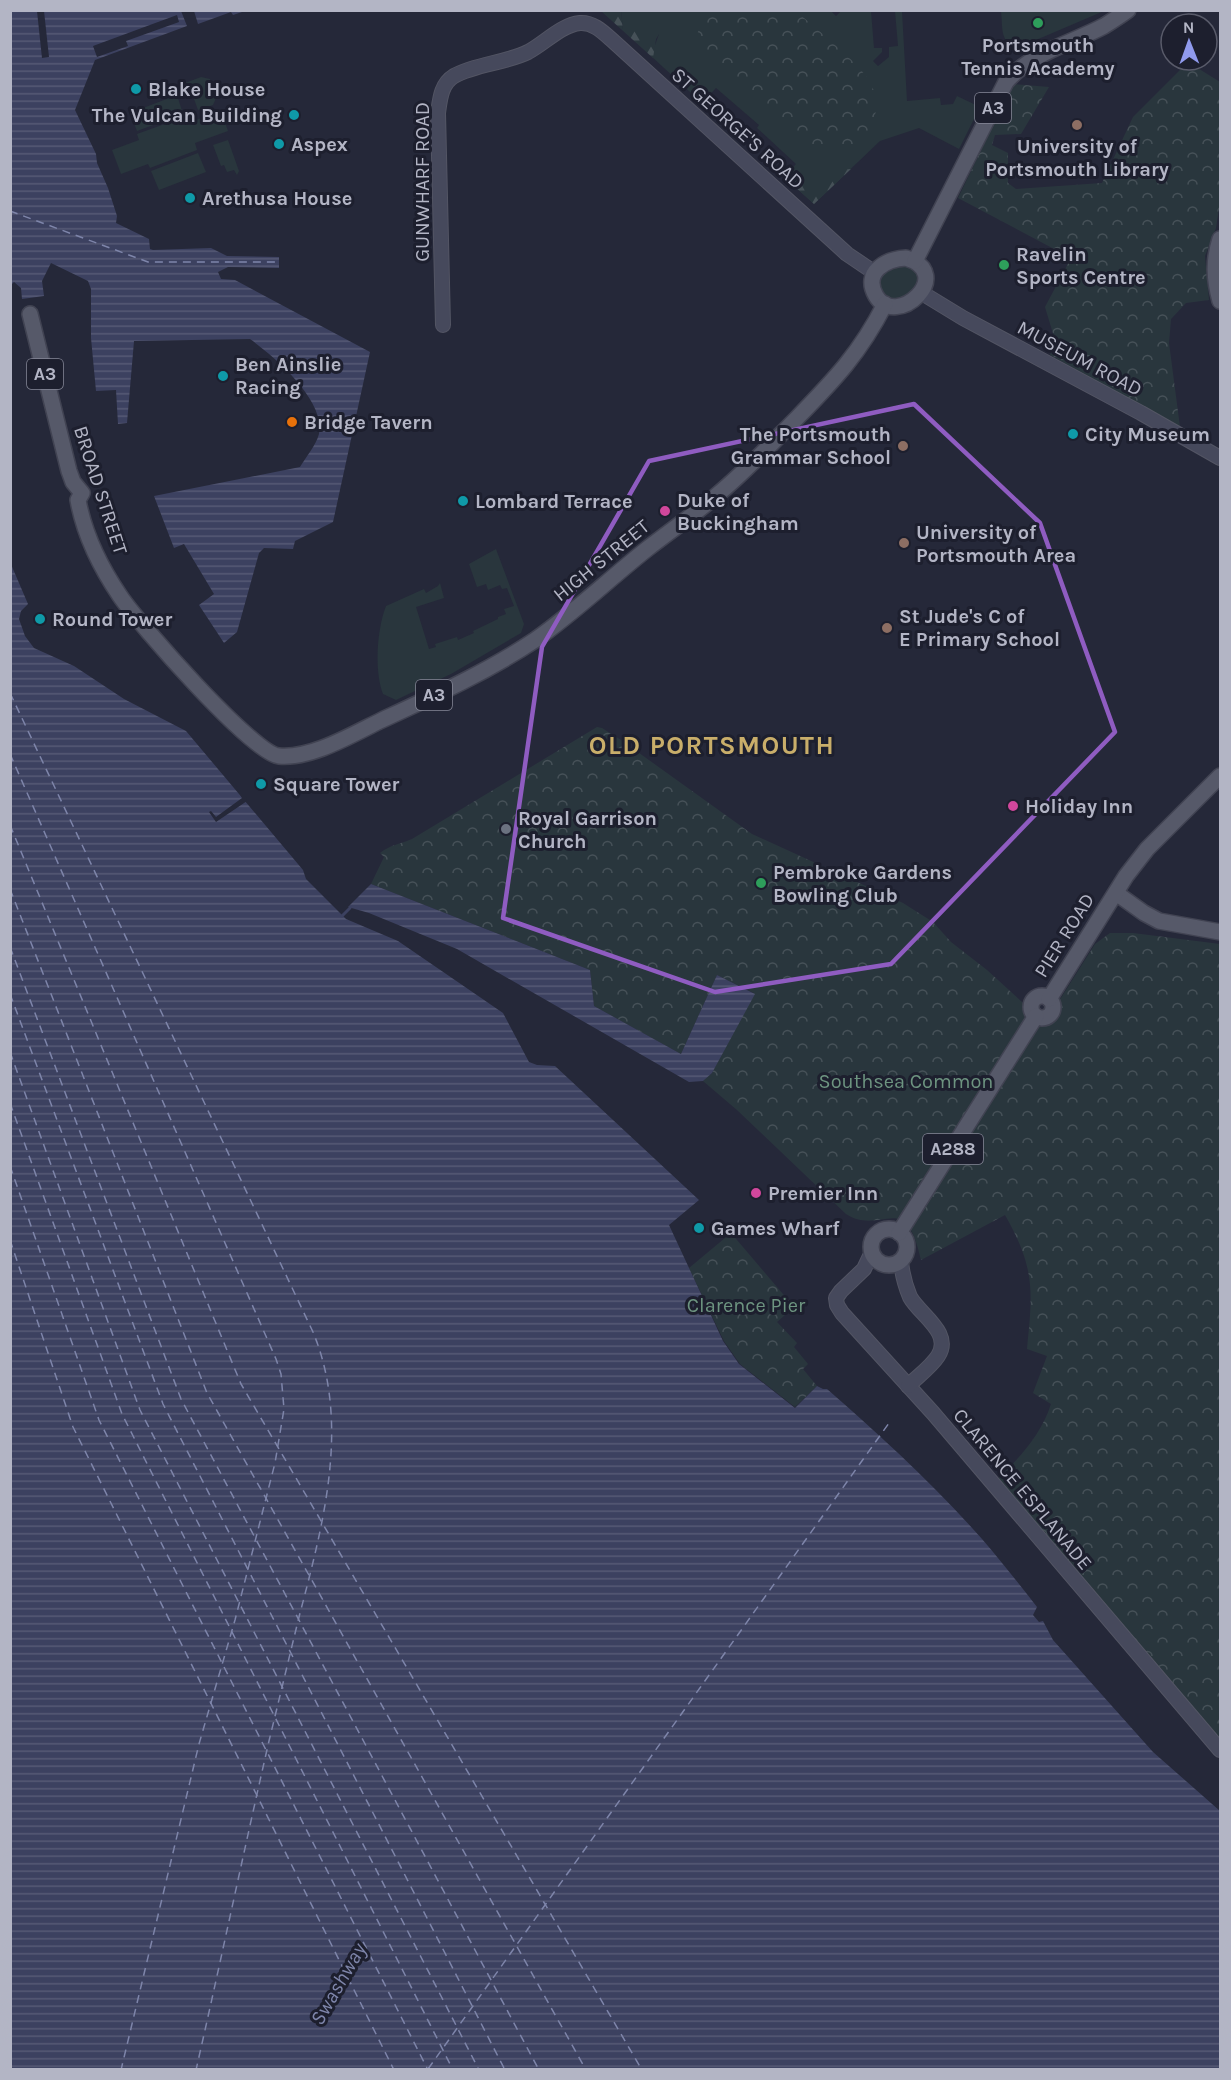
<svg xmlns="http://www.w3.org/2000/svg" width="1231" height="2080" viewBox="0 0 1231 2080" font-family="Karla,sans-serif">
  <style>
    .grass { fill: #29363d }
    .forest { fill: url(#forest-firs) }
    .park { fill: url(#park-crowns) }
    .water { fill: url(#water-rules) }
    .pier { fill: #252839 }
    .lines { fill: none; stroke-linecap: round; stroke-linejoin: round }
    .stream { stroke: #3c4160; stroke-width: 3 }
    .ferry { stroke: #7e85aa; stroke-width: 1.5; stroke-dasharray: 8 6; stroke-linecap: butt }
    .secondary-casing { stroke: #535564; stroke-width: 16 }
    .primary-casing { stroke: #414352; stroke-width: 18 }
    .secondary { stroke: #46495c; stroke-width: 14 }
    .primary { stroke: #565969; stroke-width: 15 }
    .marked { fill: none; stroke: #8f5cc1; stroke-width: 4.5; stroke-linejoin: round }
    .leisure-dot { fill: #2e9e5b; stroke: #1d1f2e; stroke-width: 2 }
    .culture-dot { fill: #0f9aa8; stroke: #1d1f2e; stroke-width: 2 }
    .education-dot { fill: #8d6e63; stroke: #1d1f2e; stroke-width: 2 }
    .food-dot { fill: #e8710a; stroke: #1d1f2e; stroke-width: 2 }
    .hotel-dot { fill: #d1479c; stroke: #1d1f2e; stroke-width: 2 }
    .worship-dot { fill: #6b7280; stroke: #1d1f2e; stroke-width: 2 }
    .labels { text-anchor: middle; stroke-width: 6; stroke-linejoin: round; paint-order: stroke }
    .shield { fill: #1d1f2e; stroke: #868898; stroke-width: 1.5 }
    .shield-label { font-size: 18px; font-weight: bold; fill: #b3b5c5 }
    .poi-label { font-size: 20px; font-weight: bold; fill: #b3b5c5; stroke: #1d1f2e; text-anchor: start }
    .street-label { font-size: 20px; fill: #b3b5c5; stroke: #1d1f2e }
    .park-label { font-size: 20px; fill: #6d9480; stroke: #1d1f2e }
    .water-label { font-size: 21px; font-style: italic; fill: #7e85aa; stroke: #1d1f2e }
    .district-label { font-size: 26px; font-weight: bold; letter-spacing: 1.5px; fill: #c9ae6a; stroke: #1d1f2e }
  </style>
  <defs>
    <pattern id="forest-firs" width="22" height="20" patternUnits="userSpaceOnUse" patternTransform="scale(1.5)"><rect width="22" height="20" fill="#29363d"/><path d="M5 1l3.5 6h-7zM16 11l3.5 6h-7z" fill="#465158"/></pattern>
    <pattern id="park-crowns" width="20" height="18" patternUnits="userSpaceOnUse" patternTransform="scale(1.5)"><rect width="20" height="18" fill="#29363d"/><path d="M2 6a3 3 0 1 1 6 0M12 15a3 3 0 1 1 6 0" fill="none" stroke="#465158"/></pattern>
    <pattern id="water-rules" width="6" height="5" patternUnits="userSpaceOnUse" patternTransform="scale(1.5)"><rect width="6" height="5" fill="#3c4160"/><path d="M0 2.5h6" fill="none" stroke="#565a75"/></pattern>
  </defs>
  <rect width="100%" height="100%" fill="#252839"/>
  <g class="grass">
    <path d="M 830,10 L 836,16 L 841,11 L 871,11 L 874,48 L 882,48 L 882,52 L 873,61 L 878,66 L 889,57 L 889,47 L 898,46 L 895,11 L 902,11 L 907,101 L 940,98 L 941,105 L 953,104 L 957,96 L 980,107 L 959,149 L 919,128 L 880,141 L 814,204 L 784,177 L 796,164 L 757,128 L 759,125 L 716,88 L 702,103 L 651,56 L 659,34 L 623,30 L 621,11 Z"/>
    <path d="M 1001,11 L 1001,10 L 1104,11 L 1022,46 C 999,47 1003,28 1001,11 Z"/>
    <path d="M 201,77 L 210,79 L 216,98 L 213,105 L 198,110 L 190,88 L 187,88 L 185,83 Z"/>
    <path d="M 177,95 L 183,114 L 137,131 L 130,113 Z"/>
    <path d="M 221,111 L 228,131 L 195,143 L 197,150 L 150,168 L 148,164 L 121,174 L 112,150 L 139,140 L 137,134 L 184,117 L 187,123 Z"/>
    <path d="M 228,140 L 239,171 L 237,175 L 234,170 L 227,172 L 224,165 L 221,166 L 213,145 Z"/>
    <path d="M 198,153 L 206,172 L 159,190 L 151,171 Z"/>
    <path d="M 903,265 L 914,268 L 922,282 L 912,298 L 891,300 L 881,291 L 880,283 L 884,273 Z"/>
    <path d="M 496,549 L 524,624 L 521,633 L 451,674 L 396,700 L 383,694 C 374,671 377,629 386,606 L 424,589 L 426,593 L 438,586 L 440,583 L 444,598 L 416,607 L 429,649 L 436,647 L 435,644 L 457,637 L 458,640 L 474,633 L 473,631 L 498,619 L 498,617 L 506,614 L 504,609 L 514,606 L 507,588 L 502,589 L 500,585 L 488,590 L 486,584 L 477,587 L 469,564 Z"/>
  </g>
  <g class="forest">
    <path d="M 601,11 L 621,11 L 623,30 L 664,26 L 656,39 L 653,58 Z"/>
    <path d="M 791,169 L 803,177 L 817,180 L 825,178 L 836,170 L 851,169 L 814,204 L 784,177 Z"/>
  </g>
  <g class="park">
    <path d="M 707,10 L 796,11 C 814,27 862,65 871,84 C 893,129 841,168 801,142 L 704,56 L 697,36 L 701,21 Z"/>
    <path d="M 1188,62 L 1220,82 L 1220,202 L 1216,228 L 1205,256 L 1209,300 L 1186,303 L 1171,319 L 1169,343 L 1180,427 L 1050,355 L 1055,340 L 1045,307 L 1071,258 L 958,198 L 1013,84 L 1049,87 L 1021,134 L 995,135 L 992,145 L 1008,153 L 1008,183 L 1016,189 L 1102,183 L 1133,117 Z"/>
    <path d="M 597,727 L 602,728 L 621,740 L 752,834 L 903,903 L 933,922 L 951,942 L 987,970 L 1045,1023 L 1095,944 L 1110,933 L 1133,933 L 1220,944 L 1220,1743 L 998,1479 C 1020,1457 1041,1435 1051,1404 L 1033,1393 L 1047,1356 L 1027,1349 C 1033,1290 1035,1268 1005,1215 L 921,1260 C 905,1187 882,1237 846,1214 L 737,1110 L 703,1081 L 712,1073 L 754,993 L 717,975 L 681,1054 L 594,1006 L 590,970 L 371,884 L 384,857 L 380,853 C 390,845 400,844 412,839 Z"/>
    <path d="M 731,1233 L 794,1307 L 777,1322 L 797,1343 L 794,1347 L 808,1364 L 803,1369 L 817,1386 L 795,1407 L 740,1364 L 724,1341 L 689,1268 Z"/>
  </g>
  <g class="water">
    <path d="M 10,11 L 181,11 L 187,26 L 95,60 L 75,110 L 96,154 L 97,163 L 108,188 L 117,216 L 116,223 L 149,239 L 150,249 L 153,250 L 211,248 L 227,256 L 279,257 L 279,268 L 228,267 L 218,272 L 221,279 L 235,280 L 370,352 L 333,522 L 295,541 L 293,549 L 264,548 L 259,553 L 237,632 L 224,643 L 199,605 L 214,594 L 184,544 L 174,548 L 154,496 L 300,467 C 306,457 316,445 319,434 C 326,401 275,357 250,339 L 134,341 L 127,423 L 118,424 L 116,390 L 96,391 L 91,338 L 91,289 L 88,281 L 51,263 L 42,281 L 44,296 L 22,299 L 21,288 L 14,282 L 12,284 L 10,283 Z"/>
    <path d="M 194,11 L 194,10 L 245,11 L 233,15 L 231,12 L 198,24 Z"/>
    <path d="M 10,562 L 28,604 L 21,611 L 19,619 L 25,636 L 34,648 L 74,666 L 124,699 L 186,731 L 303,870 L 306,879 L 346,919 L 398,941 L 503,1013 L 529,1062 L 537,1065 L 555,1066 L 699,1200 L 669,1225 L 723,1341 L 739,1364 L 795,1408 L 817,1386 L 823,1389 L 827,1389 C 881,1436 934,1485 982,1539 C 1001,1561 1019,1584 1037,1607 L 1033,1615 L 1039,1622 L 1043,1621 L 1053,1640 L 1153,1752 L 1220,1811 L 1220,2069 L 11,2069 Z"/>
    <path d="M 371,884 L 590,970 L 594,1006 L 681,1054 L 717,975 L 755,994 L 712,1073 L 703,1081 L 689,1082 L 457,949 L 369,913 L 348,907 Z"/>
  </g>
  <g class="pier">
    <path d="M 37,11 L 44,11 L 49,57 L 42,58 Z"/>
    <path d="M 177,15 L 179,22 L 126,41 L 128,46 L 97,57 L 93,46 Z"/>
    <path d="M 235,784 L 246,797 L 247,801 L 216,822 L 209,812 L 211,811 L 216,817 L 242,798 Z"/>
  </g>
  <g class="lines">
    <path class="stream" d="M 342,916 L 350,908"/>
    <g class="ferry">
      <path d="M 10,211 L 148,262 L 279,262"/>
      <path d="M 10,693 L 313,1332 C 351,1424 323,1525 299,1617 C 289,1658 279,1700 269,1741 C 244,1850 221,1960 196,2070"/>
      <path d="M 10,754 L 276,1359 L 281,1374 L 284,1409 L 275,1463 L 235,1620 L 199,1744 L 121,2070"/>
      <path d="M 10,825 L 241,1384 L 642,2070"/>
      <path d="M 10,889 L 207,1393 L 586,2070"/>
      <path d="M 10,947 L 181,1399 L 539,2070"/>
      <path d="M 10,994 L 163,1404 L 505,2070"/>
      <path d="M 10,1052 L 140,1410 L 479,2070"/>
      <path d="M 10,1103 L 122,1414 L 453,2070"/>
      <path d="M 10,1166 L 99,1420 L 428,2070"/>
      <path d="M 10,1240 L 73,1427 L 394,2070"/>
      <path d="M 428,2069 L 889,1423"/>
    </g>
    <g class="secondary-casing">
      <g id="secondary">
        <path d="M 922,293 L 963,318 L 1141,413 L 1220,458"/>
        <path d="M 443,325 L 438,113 C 440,99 441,84 454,76 C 475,64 506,63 528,52 C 545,43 561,25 580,23 C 593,22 603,32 612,40 L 847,254 L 875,273"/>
        <path d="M 872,1252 L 864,1269 L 841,1291 L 836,1298 L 837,1305 L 842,1313 L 933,1413 L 1220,1750"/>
        <path d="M 901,1261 C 902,1273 905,1285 910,1297 C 920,1315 953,1333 938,1356 C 931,1367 917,1377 908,1386"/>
      </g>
    </g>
    <g class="primary-casing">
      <g id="primary">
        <path d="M 1220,239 C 1213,261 1214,279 1220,301"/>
        <path d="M 906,258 C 957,274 896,330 876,296 C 862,272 886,259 906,258 Z"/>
        <path d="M 915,261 L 1006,82 C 1032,52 1070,44 1104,26 C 1112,21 1120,16 1128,10"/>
        <path d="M 30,314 L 69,471 L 73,482 L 82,493 L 78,500 C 84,533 101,568 120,596 C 138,623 253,754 279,756 C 312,759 353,734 382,720 C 434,696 487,672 535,640 C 574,613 609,579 647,549 C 670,531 695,514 717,495 C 746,471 771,444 797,418 C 835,379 860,353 885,304"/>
        <path d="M 1116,893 L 1144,913 L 1159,921 L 1220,932"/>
        <circle cx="1042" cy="1007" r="11"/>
        <path d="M 1049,999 L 1126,876 L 1147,849 L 1220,776"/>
        <circle cx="889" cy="1247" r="18"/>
        <path d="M 899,1233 L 1036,1016"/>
      </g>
    </g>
    <use href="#secondary" class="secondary"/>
    <use href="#primary" class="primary"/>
  </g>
  <path class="marked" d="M 914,404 L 1040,523 L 1115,732 L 891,964 L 715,992 L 503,918 L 542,647 L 649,461 Z"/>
  <g class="leisure-dot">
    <circle cx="1038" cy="23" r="6"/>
    <circle cx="1004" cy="265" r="6"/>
    <circle cx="761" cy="883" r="6"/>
  </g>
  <g class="culture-dot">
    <circle cx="136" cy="89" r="6"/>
    <circle cx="294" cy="115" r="6"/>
    <circle cx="279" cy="144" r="6"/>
    <circle cx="190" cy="198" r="6"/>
    <circle cx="223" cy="376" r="6"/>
    <circle cx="1073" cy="434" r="6"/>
    <circle cx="463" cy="501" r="6"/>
    <circle cx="40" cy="619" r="6"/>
    <circle cx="261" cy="784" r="6"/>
    <circle cx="699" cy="1228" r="6"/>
  </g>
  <g class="education-dot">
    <circle cx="1077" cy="125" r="6"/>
    <circle cx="903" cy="446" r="6"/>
    <circle cx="904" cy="543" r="6"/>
    <circle cx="887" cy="628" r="6"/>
  </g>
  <circle class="food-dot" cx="292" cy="422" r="6"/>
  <g class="hotel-dot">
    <circle cx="665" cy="511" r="6"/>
    <circle cx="1013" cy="806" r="6"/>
    <circle cx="756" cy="1193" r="6"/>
  </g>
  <circle class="worship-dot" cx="506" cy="829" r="6"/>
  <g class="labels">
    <g class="shield">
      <rect x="975" y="93" width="36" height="30" rx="4.5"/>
      <rect x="27" y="359" width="36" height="30" rx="4.5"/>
      <rect x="416" y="680" width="36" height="30" rx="4.5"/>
      <rect x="923" y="1134" width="60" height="30" rx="4.5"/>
    </g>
    <g class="shield-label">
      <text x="993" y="114">A3</text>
      <text x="45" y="380">A3</text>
      <text x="434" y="701">A3</text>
      <text x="953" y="1155">A288</text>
    </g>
    <g class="poi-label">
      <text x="1038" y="52" text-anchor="middle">Portsmouth<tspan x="1038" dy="23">Tennis Academy</tspan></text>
      <text x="148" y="96">Blake House</text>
      <text x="282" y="122" text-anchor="end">The Vulcan Building</text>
      <text x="291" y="151">Aspex</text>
      <text x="1077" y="153" text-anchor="middle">University of<tspan x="1077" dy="23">Portsmouth Library</tspan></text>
      <text x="202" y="205">Arethusa House</text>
      <text x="1016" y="261">Ravelin<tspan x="1016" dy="23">Sports Centre</tspan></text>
      <text x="235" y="371">Ben Ainslie<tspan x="235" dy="23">Racing</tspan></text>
      <text x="304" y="429">Bridge Tavern</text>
      <text x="891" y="441" text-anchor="end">The Portsmouth<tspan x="891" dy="23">Grammar School</tspan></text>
      <text x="1085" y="441">City Museum</text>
      <text x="677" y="507">Duke of<tspan x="677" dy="23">Buckingham</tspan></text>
      <text x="475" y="508">Lombard Terrace</text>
      <text x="916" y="539">University of<tspan x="916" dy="23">Portsmouth Area</tspan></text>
      <text x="899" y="623">St Jude's C of<tspan x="899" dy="23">E Primary School</tspan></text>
      <text x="52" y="626">Round Tower</text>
      <text x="273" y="791">Square Tower</text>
      <text x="1025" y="813">Holiday Inn</text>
      <text x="518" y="825">Royal Garrison<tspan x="518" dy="23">Church</tspan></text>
      <text x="773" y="879">Pembroke Gardens<tspan x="773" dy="23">Bowling Club</tspan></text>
      <text x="768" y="1200">Premier Inn</text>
      <text x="711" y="1235">Games Wharf</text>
    </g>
    <g class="street-label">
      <text transform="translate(738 128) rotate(42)" y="7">ST GEORGE'S ROAD</text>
      <text transform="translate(422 182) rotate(-90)" y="7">GUNWHARF ROAD</text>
      <text transform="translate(1080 358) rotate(28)" y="7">MUSEUM ROAD</text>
      <text transform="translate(101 490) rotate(72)" y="7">BROAD STREET</text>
      <text transform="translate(601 560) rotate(-39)" y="7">HIGH STREET</text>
      <text transform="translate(1064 935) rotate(-58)" y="7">PIER ROAD</text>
      <text transform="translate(1023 1489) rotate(50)" y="7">CLARENCE ESPLANADE</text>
    </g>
    <g class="park-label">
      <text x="906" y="1088">Southsea Common</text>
      <text x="746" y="1312">Clarence Pier</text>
    </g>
    <g class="water-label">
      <text transform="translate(338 1984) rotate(-60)" y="7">Swashway</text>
    </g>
    <g class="district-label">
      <text x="712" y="754">OLD PORTSMOUTH</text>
    </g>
  </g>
  <rect width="1231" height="2080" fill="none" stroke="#b3b5c5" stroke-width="24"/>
  <g transform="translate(1189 42) rotate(359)"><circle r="28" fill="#1d1f2e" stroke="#595b6a" stroke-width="1.5"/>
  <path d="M0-4.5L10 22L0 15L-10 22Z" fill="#909aed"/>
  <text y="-9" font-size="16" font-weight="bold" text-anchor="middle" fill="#b3b5c5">N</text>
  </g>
</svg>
